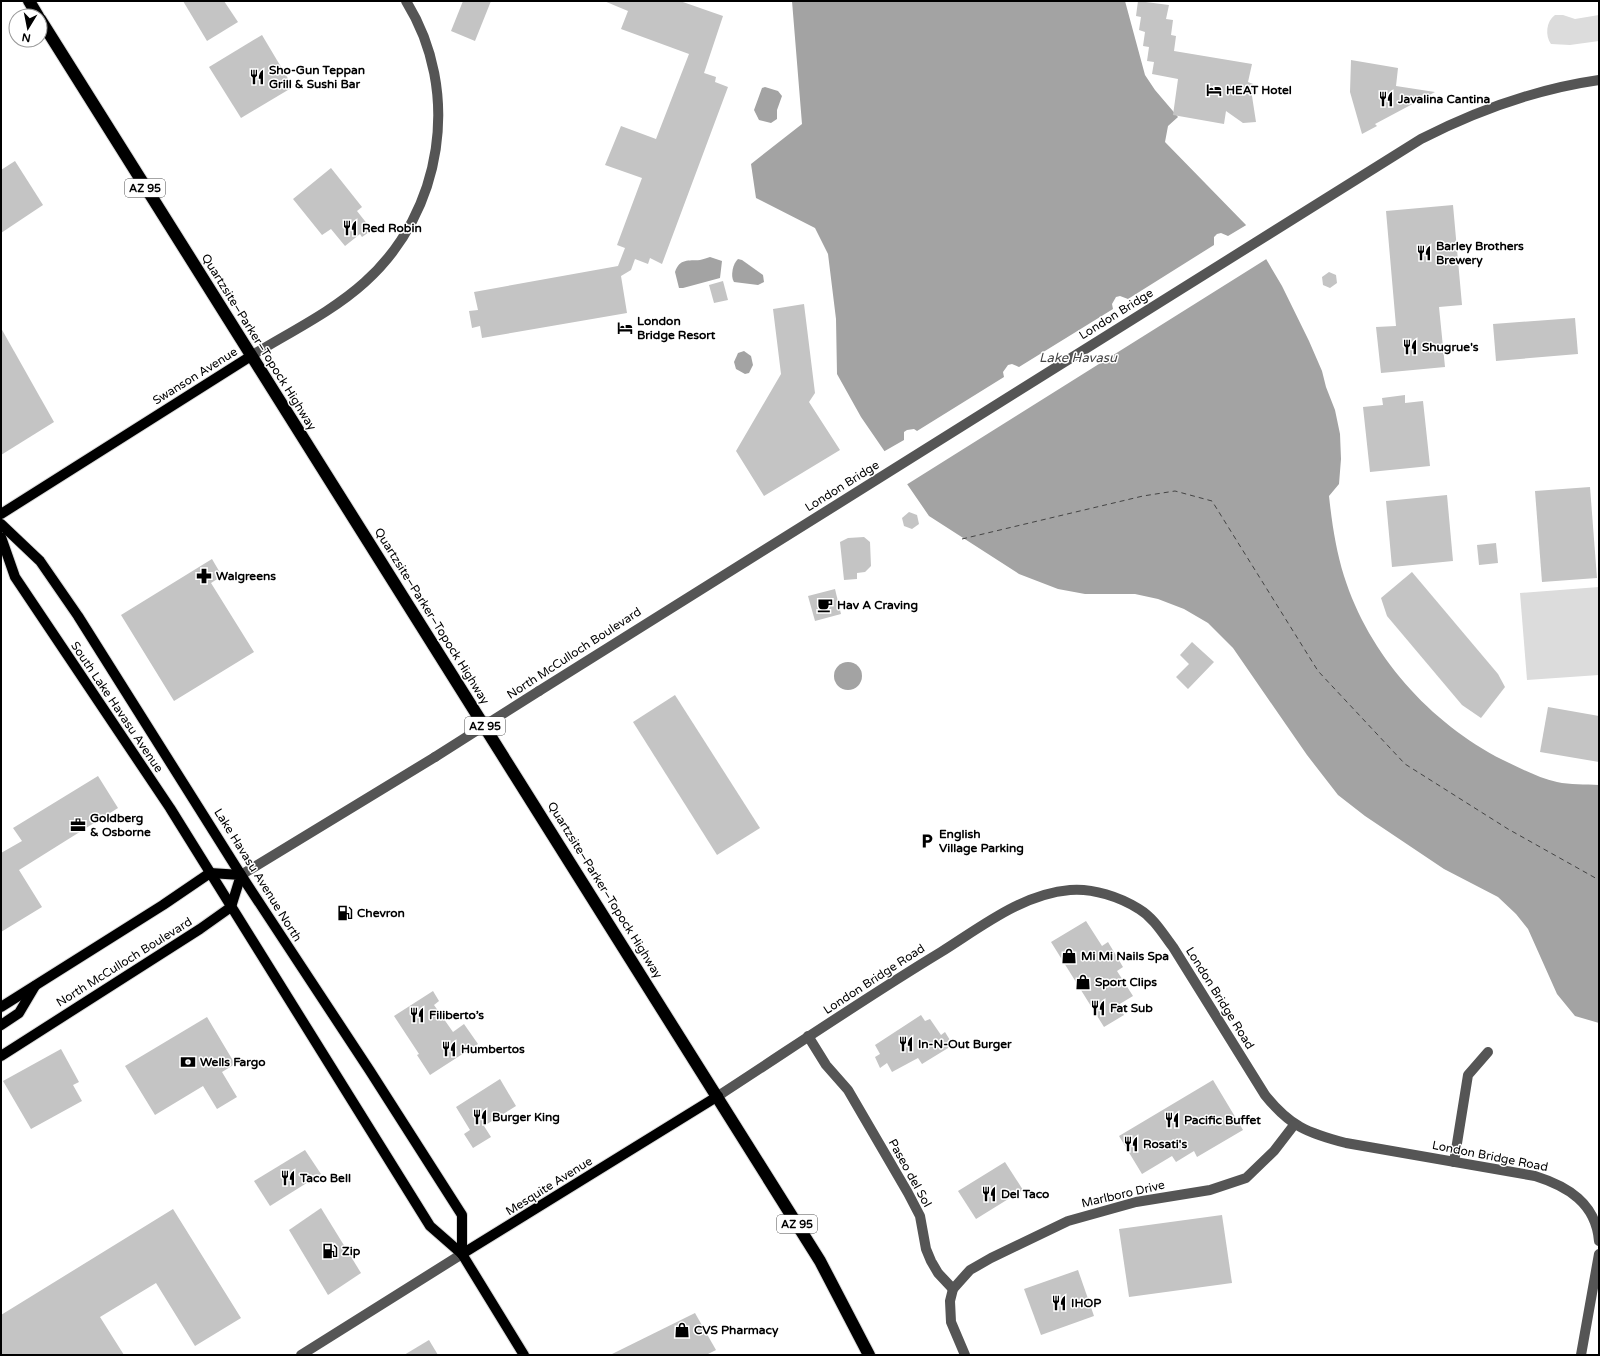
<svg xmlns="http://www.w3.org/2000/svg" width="1600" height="1356" viewBox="0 0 1600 1356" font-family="'Varela Round',sans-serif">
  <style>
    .green { fill: #dcdcdc }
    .water { fill: #a3a3a3 }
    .pier { fill: #fff }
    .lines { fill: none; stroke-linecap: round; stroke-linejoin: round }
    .ferry { stroke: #444; stroke-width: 1; stroke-dasharray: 5 4; stroke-linecap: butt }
    .building { fill: #c4c4c4 }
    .major-casing { stroke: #dbdbdb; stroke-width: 12 }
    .highway-casing { stroke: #dbdbdb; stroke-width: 14 }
    .minor { stroke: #555; stroke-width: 10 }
    .major { stroke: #000; stroke-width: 10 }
    .highway { stroke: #000; stroke-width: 12 }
    .minor-bridge { stroke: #555; stroke-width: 10 }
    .labels { text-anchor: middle; stroke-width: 3; stroke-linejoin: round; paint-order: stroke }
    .shield { fill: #fff; stroke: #4c4c4c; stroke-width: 1 }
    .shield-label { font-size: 11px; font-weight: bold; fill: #000 }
    .poi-label { font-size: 12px; font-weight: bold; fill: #000; stroke: #fff; text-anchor: start }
    .street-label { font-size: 12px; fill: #000; stroke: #fff }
    .water-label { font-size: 13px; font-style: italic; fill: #444; stroke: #fff }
  </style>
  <rect width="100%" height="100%" fill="#fff"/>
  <g class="green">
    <path d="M 1555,15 L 1563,15 L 1575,19 L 1599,15 L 1599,41 L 1570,45 L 1551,44 C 1545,36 1546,21 1555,15 Z"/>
    <path d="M 1599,587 L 1599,675 L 1527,680 L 1520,593 Z"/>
  </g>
  <g class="water">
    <path d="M 792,1 L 1125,1 L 1145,75 L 1155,90 L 1178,117 L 1168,126 L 1165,142 L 1246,225 L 1282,286 L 1309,341 L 1322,371 L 1326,387 L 1335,410 L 1340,434 L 1341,459 L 1339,484 L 1329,496 C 1332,524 1336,550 1344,576 C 1369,655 1430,723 1503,760 C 1520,768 1538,778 1557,782 C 1570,785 1585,784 1599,785 L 1599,1023 L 1575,1016 L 1557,994 L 1528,929 L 1516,914 L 1498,897 L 1444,869 L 1365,816 L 1338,795 L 1307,755 L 1233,648 L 1208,623 L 1184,609 L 1158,599 L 1135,594 L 1085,594 L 1058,589 L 1019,574 L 929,516 L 861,417 L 837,374 L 836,319 L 828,254 L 815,228 L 756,198 L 751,164 L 802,124 Z"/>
    <path d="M 765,87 L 778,91 L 782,96 L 777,110 L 777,119 L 771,123 L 759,120 L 754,110 L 762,88 Z"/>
    <path d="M 710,257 L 722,261 L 720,278 L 683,288 L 679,288 L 675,272 C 680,258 688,261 700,260 C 704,259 707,258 710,257 Z"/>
    <path d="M 738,259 L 742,260 L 763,275 L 764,282 L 758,285 L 734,282 C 730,276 733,263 738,259 Z"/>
    <path d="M 744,351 L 751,356 L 753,365 L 749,373 L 745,374 L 736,369 L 734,362 L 738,353 Z"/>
    <circle cx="848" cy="676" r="14"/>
  </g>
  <path class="pier" d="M 1248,224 L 1268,258 L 906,485 L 883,452 L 904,440 L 904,432 L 907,430 L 914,429 L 917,431 L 1004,377 L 1003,372 L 1008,365 L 1012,364 L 1019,367 L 1113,309 L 1112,304 L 1116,297 L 1120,296 L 1128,299 L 1214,245 L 1214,237 L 1217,234 L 1221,233 L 1228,236 Z"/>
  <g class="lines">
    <path class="ferry" d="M 962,539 L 1143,496 L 1175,491 L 1212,501 L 1318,671 L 1405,764 L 1508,829 L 1599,880"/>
  </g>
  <g class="building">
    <path d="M 183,1 L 224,1 L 238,22 L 207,41 Z"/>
    <path d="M 463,1 L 491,1 L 475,41 L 451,31 Z"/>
    <path d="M 604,1 L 680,1 L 723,16 L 704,73 L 716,77 L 715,82 L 728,87 L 662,264 L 650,258 L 648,264 L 635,259 L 631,270 L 621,276 L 627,313 L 482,338 L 480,326 L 472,328 L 469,311 L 478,310 L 474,292 L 618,266 L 625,248 L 617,245 L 642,178 L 605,165 L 621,126 L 656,139 L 689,54 L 621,29 L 628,11 Z"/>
    <path d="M 1138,1 L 1169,5 L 1166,19 L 1173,20 L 1171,35 L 1176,36 L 1174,51 L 1252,64 L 1248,82 L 1253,84 L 1252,96 L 1256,122 L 1243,123 L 1226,111 L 1224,124 L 1173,115 L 1178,79 L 1152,74 L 1154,62 L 1147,61 L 1149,47 L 1143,46 L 1145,32 L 1139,30 L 1141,17 L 1136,16 Z"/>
    <path d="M 262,35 L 293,87 L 241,118 L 209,67 Z"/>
    <path d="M 1351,60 L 1398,68 L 1396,86 L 1435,92 L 1375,124 L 1377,126 L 1362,134 L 1350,92 Z"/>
    <path d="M 15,161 L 43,205 L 1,233 L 1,170 Z"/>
    <path d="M 331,168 L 362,207 L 357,211 L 372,230 L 362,237 L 360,234 L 345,246 L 331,229 L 322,235 L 293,199 Z"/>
    <path d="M 1453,205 L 1462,305 L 1439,307 L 1445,367 L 1381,373 L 1376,327 L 1396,326 L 1386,211 Z"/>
    <path d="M 1329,272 L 1336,275 L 1337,283 L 1330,288 L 1323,285 L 1322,277 Z"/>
    <path d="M 723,281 L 728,300 L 714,303 L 709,285 Z"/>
    <path d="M 804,304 L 815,393 L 809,402 L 840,450 L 764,496 L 736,451 L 781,374 L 773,309 Z"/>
    <path d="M 1575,318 L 1578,354 L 1496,361 L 1493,324 Z"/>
    <path d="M 1,328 L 54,422 L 1,455 Z"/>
    <path d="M 1405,395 L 1405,403 L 1423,401 L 1430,466 L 1370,472 L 1363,407 L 1383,405 L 1382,398 Z"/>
    <path d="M 1590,487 L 1597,578 L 1542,582 L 1535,491 Z"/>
    <path d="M 1447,495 L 1453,561 L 1392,567 L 1386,501 Z"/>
    <path d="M 909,512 L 917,515 L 919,524 L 912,529 L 904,526 L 902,518 Z"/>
    <path d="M 864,537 L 870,542 L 871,566 L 865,572 L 857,573 L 857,579 L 844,580 L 840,542 L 848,538 Z"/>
    <path d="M 1496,543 L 1498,563 L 1479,565 L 1477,545 Z"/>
    <path d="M 212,559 L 222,576 L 211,583 L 254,652 L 174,701 L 121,615 Z"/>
    <path d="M 1412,572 L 1498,674 L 1505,687 L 1481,718 L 1462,705 L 1387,616 L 1381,598 Z"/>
    <path d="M 835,589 L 841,614 L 815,621 L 808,596 Z"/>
    <path d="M 1192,642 L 1214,662 L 1188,689 L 1176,677 L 1189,664 L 1180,655 Z"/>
    <path d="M 675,695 L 760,828 L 717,855 L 633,722 Z"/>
    <path d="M 1548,707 L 1599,716 L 1599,762 L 1540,752 Z"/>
    <path d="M 98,776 L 118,808 L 19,870 L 42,907 L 1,932 L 1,853 L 22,841 L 13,828 Z"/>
    <path d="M 1086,921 L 1102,946 L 1108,942 L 1123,967 L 1117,971 L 1133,996 L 1118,1005 L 1124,1015 L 1104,1027 L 1051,942 Z"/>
    <path d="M 433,991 L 439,1001 L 434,1005 L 453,1032 L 464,1024 L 478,1044 L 430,1075 L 417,1055 L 419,1054 L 394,1016 Z"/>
    <path d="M 921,1015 L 925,1021 L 930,1019 L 941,1035 L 945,1032 L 953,1045 L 922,1064 L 918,1058 L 892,1072 L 887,1063 L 880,1068 L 875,1057 L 880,1054 L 875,1045 Z"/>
    <path d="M 207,1017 L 235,1064 L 222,1072 L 237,1097 L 217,1109 L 203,1086 L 155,1115 L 125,1066 Z"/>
    <path d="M 61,1049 L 79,1082 L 73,1085 L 82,1101 L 31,1129 L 3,1081 Z"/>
    <path d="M 500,1079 L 516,1106 L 484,1126 L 491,1137 L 473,1148 L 464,1134 L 470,1130 L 456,1107 Z"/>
    <path d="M 1213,1080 L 1243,1130 L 1197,1157 L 1194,1151 L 1176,1162 L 1172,1156 L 1142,1174 L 1119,1136 Z"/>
    <path d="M 305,1150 L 321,1174 L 270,1206 L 254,1181 Z"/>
    <path d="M 1005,1162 L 1023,1190 L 976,1219 L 958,1191 Z"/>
    <path d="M 321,1208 L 361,1273 L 328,1295 L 289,1230 Z"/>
    <path d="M 173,1209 L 241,1318 L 195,1346 L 156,1283 L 100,1317 L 124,1355 L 1,1355 L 1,1315 Z"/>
    <path d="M 1222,1215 L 1232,1283 L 1129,1297 L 1119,1229 Z"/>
    <path d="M 1078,1270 L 1094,1316 L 1041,1335 L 1024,1289 Z"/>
    <path d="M 695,1313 L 716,1350 L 706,1355 L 610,1355 Z"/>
    <path d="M 429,1340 L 438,1355 L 404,1355 Z"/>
  </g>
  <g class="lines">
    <g class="major-casing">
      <g id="major">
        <path d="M 1,514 L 251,356"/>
        <path d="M 1,524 L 40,561 L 78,616 L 241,875 L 370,1071 L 462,1215 L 462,1254"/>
        <path d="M 1,537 L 15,577 L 170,808 L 430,1226 L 462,1254 L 524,1355"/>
        <path d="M 1,1007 L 163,905 L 210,873 L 241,875 L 231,907 L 200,929 L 1,1056"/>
        <path d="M 1,1025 L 19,1013 L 35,986"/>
        <path d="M 462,1254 L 718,1096"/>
      </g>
    </g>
    <g class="highway-casing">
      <g id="highway">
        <path d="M 29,1 L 38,16"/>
        <path d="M 40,19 L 820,1261 L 869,1355"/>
      </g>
    </g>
    <g class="minor">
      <path d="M 251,356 C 288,333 332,312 365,282 C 443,212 462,91 406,1"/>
      <path d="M 539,691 L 1421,139 C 1478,110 1536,89 1599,80"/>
      <path d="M 241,875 L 435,757"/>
      <path d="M 808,1036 L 826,1065 L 848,1090 L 908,1193 L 920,1216 L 926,1249 L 931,1261 L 938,1273 L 953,1289"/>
      <path d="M 718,1096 C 792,1048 865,998 941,952 C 981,927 1022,894 1070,890 C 1093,888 1120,897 1139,909 C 1154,918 1163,934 1173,947 L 1265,1095 C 1290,1126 1307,1133 1346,1143 L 1535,1176 C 1567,1186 1596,1203 1599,1241"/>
      <path d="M 1454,1162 L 1468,1075 L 1488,1052"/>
      <path d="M 301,1355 L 462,1254"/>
      <path d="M 965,1355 L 951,1322 L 950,1301 L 953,1289 L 970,1270 L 991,1258 L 1068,1221 L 1136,1202 L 1210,1190 L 1246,1178 L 1274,1151 L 1294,1125"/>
      <path d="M 1581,1355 L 1599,1254"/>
    </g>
    <use href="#major" class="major"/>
    <use href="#highway" class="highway"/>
    <path class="minor-bridge" d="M 435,757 L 539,691"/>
  </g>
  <defs>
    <g id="restaurant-bare" transform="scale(1.2)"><path d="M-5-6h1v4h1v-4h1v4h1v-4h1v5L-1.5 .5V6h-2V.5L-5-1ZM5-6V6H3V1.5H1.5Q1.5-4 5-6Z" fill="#000" stroke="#fff" stroke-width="2.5" paint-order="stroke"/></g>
    <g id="hotel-bare" transform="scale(1.2)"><path d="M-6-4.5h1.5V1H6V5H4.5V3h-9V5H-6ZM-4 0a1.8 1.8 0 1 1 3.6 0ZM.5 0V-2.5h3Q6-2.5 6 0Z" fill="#000" stroke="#fff" stroke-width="2.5" paint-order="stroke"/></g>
    <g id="pharmacy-bare" transform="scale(1.2)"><path d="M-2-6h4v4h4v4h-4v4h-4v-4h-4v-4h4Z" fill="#000" stroke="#fff" stroke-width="2.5" paint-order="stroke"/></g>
    <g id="cafe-bare" transform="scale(1.2)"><path d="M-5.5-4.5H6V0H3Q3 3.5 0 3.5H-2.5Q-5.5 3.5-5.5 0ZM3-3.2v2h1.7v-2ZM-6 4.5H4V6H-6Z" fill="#000" stroke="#fff" stroke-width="2.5" paint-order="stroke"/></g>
    <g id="office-bare" transform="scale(1.2)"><path d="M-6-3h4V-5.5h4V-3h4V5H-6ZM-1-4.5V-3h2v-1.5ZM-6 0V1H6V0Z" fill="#000" stroke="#fff" stroke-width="2.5" paint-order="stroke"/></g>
    <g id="parking-bare" transform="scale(1.2)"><path d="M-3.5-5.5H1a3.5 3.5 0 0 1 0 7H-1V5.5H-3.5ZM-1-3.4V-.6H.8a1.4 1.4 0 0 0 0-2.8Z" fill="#000" stroke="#fff" stroke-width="2.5" paint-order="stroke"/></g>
    <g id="fuel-bare" transform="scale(1.2)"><path d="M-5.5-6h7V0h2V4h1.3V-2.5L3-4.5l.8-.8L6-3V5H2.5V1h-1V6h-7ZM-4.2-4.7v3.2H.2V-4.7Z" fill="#000" stroke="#fff" stroke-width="2.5" paint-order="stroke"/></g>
    <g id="shop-bare" transform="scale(1.2)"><path d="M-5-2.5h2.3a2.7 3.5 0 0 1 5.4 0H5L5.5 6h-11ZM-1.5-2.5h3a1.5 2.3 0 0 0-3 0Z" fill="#000" stroke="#fff" stroke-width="2.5" paint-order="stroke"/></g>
    <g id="bank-bare" transform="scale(1.2)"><path d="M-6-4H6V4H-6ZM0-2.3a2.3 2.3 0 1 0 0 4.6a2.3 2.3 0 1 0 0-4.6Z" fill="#000" stroke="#fff" stroke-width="2.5" paint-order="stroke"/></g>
  </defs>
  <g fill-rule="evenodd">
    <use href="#restaurant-bare" x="257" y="77"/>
    <use href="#hotel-bare" x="1214" y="90"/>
    <use href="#restaurant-bare" x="1386" y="99"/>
    <use href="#restaurant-bare" x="350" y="228"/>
    <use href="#restaurant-bare" x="1424" y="253"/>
    <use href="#hotel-bare" x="625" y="328"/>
    <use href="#restaurant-bare" x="1410" y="347"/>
    <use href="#pharmacy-bare" x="204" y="576"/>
    <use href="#cafe-bare" x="825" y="605"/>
    <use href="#office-bare" x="78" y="825"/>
    <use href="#parking-bare" x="927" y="841"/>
    <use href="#fuel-bare" x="345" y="913"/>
    <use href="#shop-bare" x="1069" y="956"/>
    <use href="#shop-bare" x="1083" y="982"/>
    <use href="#restaurant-bare" x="1098" y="1008"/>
    <use href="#restaurant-bare" x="417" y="1015"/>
    <use href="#restaurant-bare" x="906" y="1044"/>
    <use href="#restaurant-bare" x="449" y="1049"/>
    <use href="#bank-bare" x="188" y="1062"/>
    <use href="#restaurant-bare" x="480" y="1117"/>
    <use href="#restaurant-bare" x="1172" y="1120"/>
    <use href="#restaurant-bare" x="1131" y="1144"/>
    <use href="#restaurant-bare" x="288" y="1178"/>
    <use href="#restaurant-bare" x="989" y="1194"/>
    <use href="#fuel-bare" x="330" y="1251"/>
    <use href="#restaurant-bare" x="1059" y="1303"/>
    <use href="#shop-bare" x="682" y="1330"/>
  </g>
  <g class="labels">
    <g class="shield">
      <rect x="125" y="179" width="40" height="18" rx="3"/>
      <rect x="465" y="717" width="40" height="18" rx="3"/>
      <rect x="777" y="1215" width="40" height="18" rx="3"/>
    </g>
    <g class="shield-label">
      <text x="145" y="192">AZ 95</text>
      <text x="485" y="730">AZ 95</text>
      <text x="797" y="1228">AZ 95</text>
    </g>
    <g class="poi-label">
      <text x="269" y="74">Sho-Gun Teppan<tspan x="269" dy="14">Grill &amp; Sushi Bar</tspan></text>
      <text x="1226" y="94">HEAT Hotel</text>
      <text x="1398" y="103">Javalina Cantina</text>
      <text x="362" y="232">Red Robin</text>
      <text x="1436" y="250">Barley Brothers<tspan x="1436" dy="14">Brewery</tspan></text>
      <text x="637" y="325">London<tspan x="637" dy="14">Bridge Resort</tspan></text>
      <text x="1422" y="351">Shugrue's</text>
      <text x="216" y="580">Walgreens</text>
      <text x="837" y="609">Hav A Craving</text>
      <text x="90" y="822">Goldberg<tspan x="90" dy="14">&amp; Osborne</tspan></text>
      <text x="939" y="838">English<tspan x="939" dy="14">Village Parking</tspan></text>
      <text x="357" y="917">Chevron</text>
      <text x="1081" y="960">Mi Mi Nails Spa</text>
      <text x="1095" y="986">Sport Clips</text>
      <text x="1110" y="1012">Fat Sub</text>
      <text x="429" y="1019">Filiberto’s</text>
      <text x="918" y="1048">In-N-Out Burger</text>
      <text x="461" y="1053">Humbertos</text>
      <text x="200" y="1066">Wells Fargo</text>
      <text x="492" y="1121">Burger King</text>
      <text x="1184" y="1124">Pacific Buffet</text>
      <text x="1143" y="1148">Rosati's</text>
      <text x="300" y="1182">Taco Bell</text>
      <text x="1001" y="1198">Del Taco</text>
      <text x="342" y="1255">Zip</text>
      <text x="1071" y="1307">IHOP</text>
      <text x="694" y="1334">CVS Pharmacy</text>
    </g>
    <g class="street-label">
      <text transform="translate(1116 314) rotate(-32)" y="4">London Bridge</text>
      <text transform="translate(259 342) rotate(58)" y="4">Quartzsite–Parker–Topock Highway</text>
      <text transform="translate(195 376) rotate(-32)" y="4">Swanson Avenue</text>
      <text transform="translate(842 486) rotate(-32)" y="4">London Bridge</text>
      <text transform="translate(432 616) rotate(58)" y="4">Quartzsite–Parker–Topock Highway</text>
      <text transform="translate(574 653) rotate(-33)" y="4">North McCulloch Boulevard</text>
      <text transform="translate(117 707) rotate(56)" y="4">South Lake Havasu Avenue</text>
      <text transform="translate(258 875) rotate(58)" y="4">Lake Havasu Avenue North</text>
      <text transform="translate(605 890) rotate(58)" y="4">Quartzsite–Parker–Topock Highway</text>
      <text transform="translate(124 962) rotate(-32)" y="4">North McCulloch Boulevard</text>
      <text transform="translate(874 979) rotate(-33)" y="4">London Bridge Road</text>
      <text transform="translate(1220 998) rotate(58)" y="4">London Bridge Road</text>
      <text transform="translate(1490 1156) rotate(11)" y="4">London Bridge Road</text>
      <text transform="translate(910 1173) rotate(61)" y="4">Paseo del Sol</text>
      <text transform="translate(549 1186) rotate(-32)" y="4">Mesquite Avenue</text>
      <text transform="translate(1123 1194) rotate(-13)" y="4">Marlboro Drive</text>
    </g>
    <g class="water-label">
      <text x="1078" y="362">Lake Havasu</text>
    </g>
  </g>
  <rect width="1600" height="1356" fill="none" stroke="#000000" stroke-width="4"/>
  <g transform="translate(28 28) rotate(190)"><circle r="19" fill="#ffffff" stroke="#999999"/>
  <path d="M0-3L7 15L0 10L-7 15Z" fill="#000000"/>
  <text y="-6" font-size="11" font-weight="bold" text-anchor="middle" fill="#000000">N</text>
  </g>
</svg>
